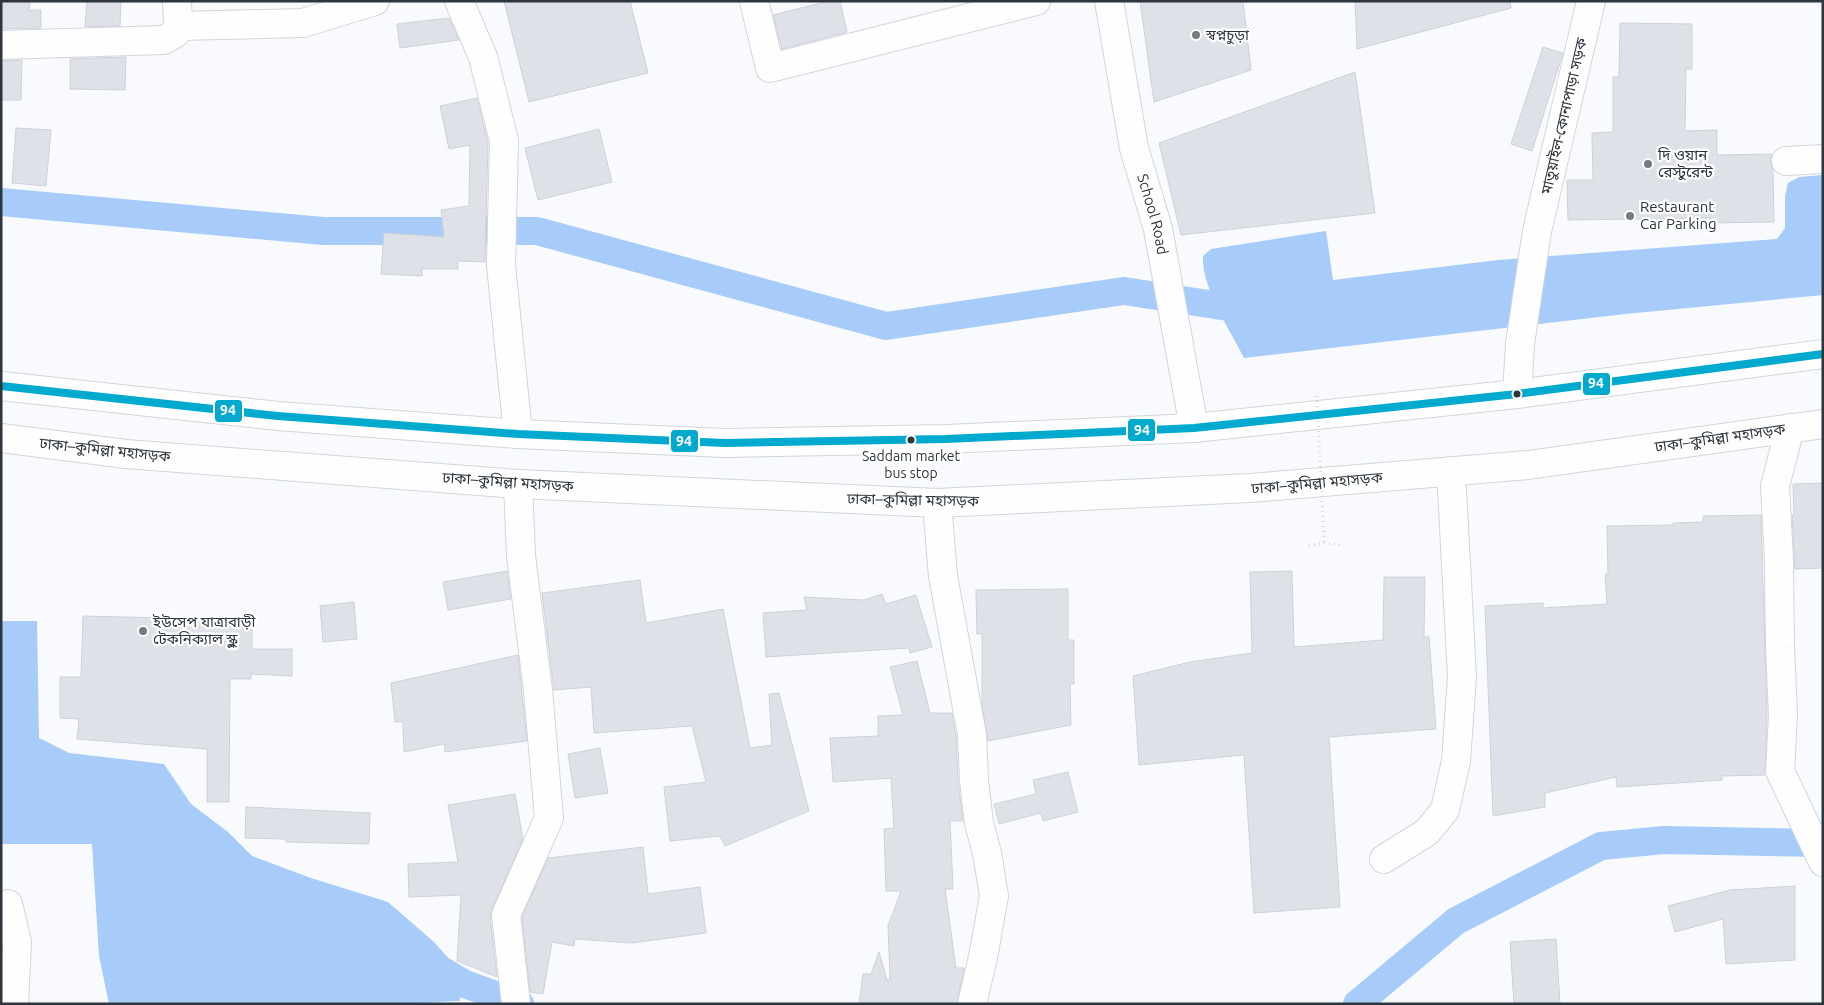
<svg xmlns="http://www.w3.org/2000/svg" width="1824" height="1005" viewBox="0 0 1824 1005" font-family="Ubuntu,'Noto Sans Bengali',sans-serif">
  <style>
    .water { fill: #a7ccf9 }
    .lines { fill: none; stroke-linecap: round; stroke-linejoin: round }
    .canal { stroke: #a7ccf9; stroke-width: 28 }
    .building { fill: #dee2e8; stroke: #ced2d8 }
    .minor-casing { stroke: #d1d6db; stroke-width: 30 }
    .major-casing { stroke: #d1d6db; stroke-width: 30 }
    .highway-casing { stroke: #d1d6db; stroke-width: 30 }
    .path { stroke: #d6d8db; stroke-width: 3; stroke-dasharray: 1 4; stroke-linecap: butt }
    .minor { stroke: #fefeff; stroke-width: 28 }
    .major { stroke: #fefeff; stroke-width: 28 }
    .highway { stroke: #fefeff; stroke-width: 28 }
    .path-bridge { stroke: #d6d8db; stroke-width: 3; stroke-dasharray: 1 4; stroke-linecap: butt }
    .bus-1-casing { stroke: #fff; stroke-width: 11 }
    .bus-1 { stroke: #00a9ce; stroke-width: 8 }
    .poi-dot { fill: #747a81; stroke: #fff; stroke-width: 2 }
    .bus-dot { fill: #2d353e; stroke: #fff; stroke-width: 2 }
    .labels { text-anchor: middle; stroke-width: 4.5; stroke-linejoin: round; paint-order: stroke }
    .bus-label { font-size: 14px; fill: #2d353e; stroke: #fff }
    .poi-label { font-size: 15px; fill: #2d353e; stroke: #fff; text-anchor: start }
    .street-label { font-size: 15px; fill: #2d353e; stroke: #fff }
    .line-badge { stroke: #fff; stroke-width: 2 }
    .badge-label { font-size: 14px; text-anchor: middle; font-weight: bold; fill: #fff }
  </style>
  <rect width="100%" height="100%" fill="#f8fafd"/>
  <g class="water">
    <path d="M 1823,175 L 1823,295 L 1625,314 L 1244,358 C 1230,330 1201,287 1203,256 L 1211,249 L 1326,231 L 1333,280 L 1498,260 L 1777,239 L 1785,228 L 1785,196 L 1788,183 L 1799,177 Z"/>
    <path d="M 1,621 L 37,621 L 39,738 L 69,753 L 164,764 L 191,804 L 228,832 L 252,856 L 311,878 L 388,902 L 434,942 L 459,970 L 460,1001 L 396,1004 L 109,1004 L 99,956 L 92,844 L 1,844 Z"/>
  </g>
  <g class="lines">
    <g class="canal">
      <path d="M 1,202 L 323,231 L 537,231 L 886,326 L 1124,291 L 1254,311"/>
      <path d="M 426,961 L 465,984 L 520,1004"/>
      <path d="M 1357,1004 L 1456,921 L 1601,846 L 1664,840 L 1823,843"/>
    </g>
  </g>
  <g class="building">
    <path d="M 1,1 L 30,1 L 29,10 L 41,10 L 41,28 L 1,29 Z"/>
    <path d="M 87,1 L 121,1 L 120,26 L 85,27 Z"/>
    <path d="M 504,1 L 630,1 L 648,73 L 529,102 Z"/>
    <path d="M 829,1 L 840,1 L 847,32 L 782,49 L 773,15 Z"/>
    <path d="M 1140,1 L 1243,1 L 1251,70 L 1154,102 Z"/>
    <path d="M 1355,1 L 1510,1 L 1511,8 L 1357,49 Z"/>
    <path d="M 449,18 L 459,40 L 400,48 L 397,24 Z"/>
    <path d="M 1620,23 L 1692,24 L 1692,69 L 1686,69 L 1685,131 L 1717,130 L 1717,155 L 1772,154 L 1770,161 L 1773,170 L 1774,222 L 1710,223 L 1710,218 L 1568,220 L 1567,180 L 1593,180 L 1592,133 L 1613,132 L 1613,77 L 1619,77 Z"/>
    <path d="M 1543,47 L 1563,53 L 1532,151 L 1511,144 Z"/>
    <path d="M 126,57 L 125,90 L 70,89 L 70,59 Z"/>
    <path d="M 22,60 L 21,100 L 1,100 L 1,61 Z"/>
    <path d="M 1355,72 L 1375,213 L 1181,235 L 1159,143 Z"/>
    <path d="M 477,98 L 488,143 L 485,262 L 458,261 L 458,269 L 422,269 L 422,276 L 381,274 L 384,233 L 444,237 L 441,210 L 469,206 L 470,145 L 449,149 L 440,106 Z"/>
    <path d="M 16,128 L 51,130 L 46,186 L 12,183 Z"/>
    <path d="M 599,129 L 612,182 L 538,200 L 525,148 Z"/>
    <path d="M 1823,483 L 1823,568 L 1795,569 L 1792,515 L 1794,515 L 1793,484 Z"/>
    <path d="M 1761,515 L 1767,716 L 1765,775 L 1722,776 L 1722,780 L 1617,787 L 1616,777 L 1545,793 L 1545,807 L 1493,816 L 1485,606 L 1543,603 L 1543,608 L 1607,604 L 1605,574 L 1608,574 L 1607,526 L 1673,525 L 1673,523 L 1703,522 L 1703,516 Z"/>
    <path d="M 507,571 L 511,599 L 448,610 L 443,582 Z"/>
    <path d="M 1292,571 L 1294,647 L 1383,640 L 1384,577 L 1425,577 L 1424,637 L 1429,637 L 1436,729 L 1329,737 L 1340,907 L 1254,913 L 1244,755 L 1139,765 L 1133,676 L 1190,662 L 1252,653 L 1250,572 Z"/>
    <path d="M 640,580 L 646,623 L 723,609 L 750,748 L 772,745 L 769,694 L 779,693 L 809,811 L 725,846 L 720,836 L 670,841 L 664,787 L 706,782 L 692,726 L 594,733 L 591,687 L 554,690 L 542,593 Z"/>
    <path d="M 1068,589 L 1068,640 L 1074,640 L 1074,684 L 1070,684 L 1071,725 L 988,741 L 982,705 L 982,634 L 977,634 L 976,590 Z"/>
    <path d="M 882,594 L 886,604 L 916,595 L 932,647 L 910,653 L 909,648 L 766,657 L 763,613 L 807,610 L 804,597 L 864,600 Z"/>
    <path d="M 354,602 L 357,639 L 323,642 L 320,606 Z"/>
    <path d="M 83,616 L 252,620 L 252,649 L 292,649 L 292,676 L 251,674 L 251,679 L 230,679 L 229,802 L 207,802 L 207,749 L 77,739 L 79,719 L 60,718 L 60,677 L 81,677 Z"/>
    <path d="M 518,655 L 527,741 L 445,752 L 444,744 L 404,752 L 403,722 L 395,722 L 391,683 Z"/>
    <path d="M 917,661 L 930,713 L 952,713 L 956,737 L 958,781 L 963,821 L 950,821 L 953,889 L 945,889 L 956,968 L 964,968 L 957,1004 L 859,1004 L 863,974 L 871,974 L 879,952 L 887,980 L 890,979 L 888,926 L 901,891 L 886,891 L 884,829 L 894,828 L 891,778 L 833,782 L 830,738 L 878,736 L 878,716 L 903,715 L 890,667 Z"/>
    <path d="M 600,748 L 608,793 L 575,798 L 568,754 Z"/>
    <path d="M 1068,772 L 1078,812 L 1043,821 L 1041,813 L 999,824 L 994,804 L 1036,794 L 1033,780 Z"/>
    <path d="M 515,794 L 523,839 L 492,909 L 490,916 L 497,977 L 457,961 L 461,895 L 409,897 L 408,864 L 458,862 L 448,805 Z"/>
    <path d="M 246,807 L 370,813 L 369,844 L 286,842 L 286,839 L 245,838 Z"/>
    <path d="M 643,847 L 648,894 L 700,887 L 706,933 L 632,943 L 575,939 L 574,946 L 552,942 L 543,994 L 530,992 L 522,917 L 548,858 Z"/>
    <path d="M 1795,886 L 1795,960 L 1726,964 L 1723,919 L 1675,932 L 1668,906 L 1730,890 Z"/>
    <path d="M 1556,939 L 1560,1004 L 1514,1004 L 1510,942 Z"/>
  </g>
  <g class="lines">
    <g class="minor-casing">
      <g id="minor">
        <path d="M 459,1 L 483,57 L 504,141 L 501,265 L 518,434"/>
        <path d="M 754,1 L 770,68 L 1036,1"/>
        <path id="s1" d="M 1109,1 L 1134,148 L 1158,229 L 1194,428"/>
        <path d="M 178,26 L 303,23 L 375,1"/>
        <path d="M 1,45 L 164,40 L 176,33 L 178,26 L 177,1"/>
        <path d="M 1786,161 L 1823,159"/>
        <path d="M 1790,428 L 1775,486 L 1779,561 L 1780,647 L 1783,716 L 1780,771 L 1823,862"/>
        <path d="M 937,503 L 943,576 L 972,735 L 974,780 L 979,823 L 987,853 L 994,896 L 983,957 L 972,1004"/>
        <path d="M 1384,859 L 1427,832 L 1445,810 L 1456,761 L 1462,676 L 1451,471"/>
        <path d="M 8,904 L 17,942 L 14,1004"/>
        <path d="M 516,1004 L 506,915 L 549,818 L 538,690 L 521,556 L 518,484"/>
      </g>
    </g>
    <g class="major-casing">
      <path id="major" d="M 1517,394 L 1520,344 L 1537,231 L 1591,1"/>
    </g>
    <g class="highway-casing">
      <g id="highway">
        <path d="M 1,386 L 278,416 L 518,434 L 725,443 L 946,439 L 1194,428 L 1517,394 L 1823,354"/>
        <path d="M 1,438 L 126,454 L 518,484 L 937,503 L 1250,488 L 1528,465 L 1823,424"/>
      </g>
    </g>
    <path class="path" d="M 1309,546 L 1324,543 L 1343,545"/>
    <use href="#minor" class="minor"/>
    <use href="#major" class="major"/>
    <use href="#highway" class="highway"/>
    <path class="path-bridge" d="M 1317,396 L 1324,543"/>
    <g class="bus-1-casing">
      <path id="bus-1" d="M 1,386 L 278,416 L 518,434 L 725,443 L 946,439 L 1194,428 L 1517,394 L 1823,354"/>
    </g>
    <use href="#bus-1" class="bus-1"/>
  </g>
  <g class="poi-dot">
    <circle cx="1196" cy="35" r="5"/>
    <circle cx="1648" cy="164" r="5"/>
    <circle cx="1630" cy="216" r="5"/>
    <circle cx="143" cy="631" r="5"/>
  </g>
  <g class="bus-dot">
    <circle cx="1517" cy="394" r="4.5"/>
    <circle cx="911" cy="440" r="4.5"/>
  </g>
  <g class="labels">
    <g class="bus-label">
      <text x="911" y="461">Saddam market<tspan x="911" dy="17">bus stop</tspan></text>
    </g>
    <g class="poi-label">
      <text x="1206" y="40">স্বপ্নচুড়া</text>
      <text x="1658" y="160">দি ওয়ান<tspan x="1658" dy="17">রেস্টুরেন্ট</tspan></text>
      <text x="1640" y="212">Restaurant<tspan x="1640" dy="17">Car Parking</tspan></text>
      <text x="153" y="627">ইউসেপ যাত্রাবাড়ী<tspan x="153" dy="17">টেকনিক্যাল স্কুল</tspan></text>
    </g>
    <g class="street-label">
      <text transform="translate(1564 116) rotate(-77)" y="5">মাতুয়াইল-কোনাপাড়া সড়ক</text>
      <text dy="5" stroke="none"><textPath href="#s1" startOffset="218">School Road</textPath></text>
      <text transform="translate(1720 438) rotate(-8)" y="5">ঢাকা–কুমিল্লা মহাসড়ক</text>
      <text transform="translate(105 450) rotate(6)" y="5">ঢাকা–কুমিল্লা মহাসড়ক</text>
      <text transform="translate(508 482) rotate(4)" y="5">ঢাকা–কুমিল্লা মহাসড়ক</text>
      <text transform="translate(1317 483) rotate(-5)" y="5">ঢাকা–কুমিল্লা মহাসড়ক</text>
      <text transform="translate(913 500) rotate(1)" y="5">ঢাকা–কুমিল্লা মহাসড়ক</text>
    </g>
  </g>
  <g class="line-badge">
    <rect x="1582" y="372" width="29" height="24" rx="5" fill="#00a9ce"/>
    <rect x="214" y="399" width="29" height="24" rx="5" fill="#00a9ce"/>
    <rect x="1127" y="418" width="29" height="24" rx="5" fill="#00a9ce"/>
    <rect x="670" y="429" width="29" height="24" rx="5" fill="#00a9ce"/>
  </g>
  <g class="badge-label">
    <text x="1596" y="388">94</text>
    <text x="228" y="415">94</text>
    <text x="1142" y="435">94</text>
    <text x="684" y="446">94</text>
  </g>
  <rect width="1824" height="1005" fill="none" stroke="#2d353e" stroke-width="5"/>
</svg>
